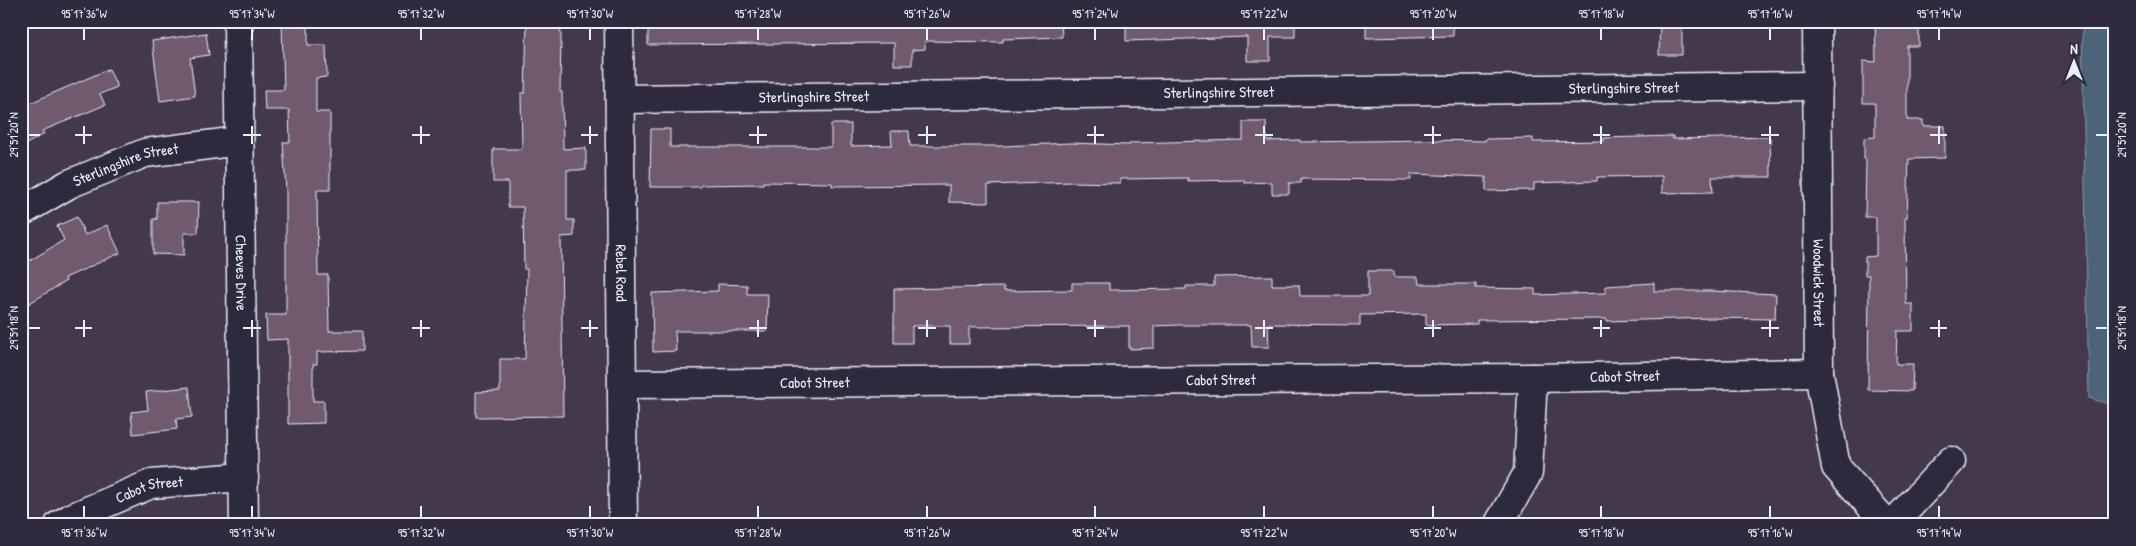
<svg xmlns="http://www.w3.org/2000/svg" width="2136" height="546" viewBox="0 0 2136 546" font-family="'Patrick Hand',sans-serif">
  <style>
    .water { fill: #4e647a; stroke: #8c9cac }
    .building { fill: #715a6e; stroke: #e8f1f8 }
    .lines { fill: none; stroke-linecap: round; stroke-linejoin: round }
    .minor-casing { stroke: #e8f1f8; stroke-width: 31 }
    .minor { stroke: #2f2a3d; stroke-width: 28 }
    .ticks { fill: none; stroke: #e8f1f8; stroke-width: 2 }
    .labels { text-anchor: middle; stroke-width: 4; stroke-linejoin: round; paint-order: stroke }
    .street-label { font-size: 15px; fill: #e8f1f8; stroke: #2f2a3d }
    .neatline { fill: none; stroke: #e8f1f8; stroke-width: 2 }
    .ticks-label { font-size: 12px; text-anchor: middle; fill: #e8f1f8 }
  </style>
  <rect width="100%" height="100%" fill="#43384c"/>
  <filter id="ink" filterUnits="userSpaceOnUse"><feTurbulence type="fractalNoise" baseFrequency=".02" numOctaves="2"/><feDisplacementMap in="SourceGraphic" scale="10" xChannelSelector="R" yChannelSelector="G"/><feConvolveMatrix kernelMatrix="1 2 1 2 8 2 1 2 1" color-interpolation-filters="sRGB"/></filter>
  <g filter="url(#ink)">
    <path class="water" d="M 2082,21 L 2115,21 L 2115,406 L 2089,398 Z"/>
    <g class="building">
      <path d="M 527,21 L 560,21 L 561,37 L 560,92 L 562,92 L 563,149 L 586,148 L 586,170 L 567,170 L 567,220 L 574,220 L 574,236 L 561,237 L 563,416 L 476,417 L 476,392 L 500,391 L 500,359 L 525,359 L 527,269 L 524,269 L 523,207 L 508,207 L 508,182 L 493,182 L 493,149 L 522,149 L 521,93 L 525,93 Z"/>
      <path d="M 648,21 L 1061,21 L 1062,37 L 1003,39 L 1003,42 L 925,41 L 925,49 L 912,50 L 912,65 L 894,65 L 894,43 L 648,45 Z"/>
      <path d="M 1126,21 L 1295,21 L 1295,37 L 1270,37 L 1270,61 L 1247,61 L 1247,37 L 1126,41 Z"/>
      <path d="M 1366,21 L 1453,21 L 1453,36 L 1366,38 Z"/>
      <path d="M 1660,21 L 1682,21 L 1682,55 L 1659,55 Z"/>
      <path d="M 1875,21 L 1919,21 L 1919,46 L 1907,46 L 1907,120 L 1923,120 L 1923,126 L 1945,126 L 1945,158 L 1909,159 L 1907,218 L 1905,218 L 1906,304 L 1913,304 L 1913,331 L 1897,331 L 1896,364 L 1913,364 L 1912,391 L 1868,390 L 1869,275 L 1865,275 L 1865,257 L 1876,256 L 1876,217 L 1865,217 L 1866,159 L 1864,159 L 1864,138 L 1875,137 L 1875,103 L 1863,103 L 1863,61 L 1876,62 Z"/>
      <path d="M 282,25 L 308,25 L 308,45 L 326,45 L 327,77 L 316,78 L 316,112 L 330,112 L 330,190 L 317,190 L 318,275 L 328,275 L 329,331 L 362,331 L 362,351 L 317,352 L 317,364 L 313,364 L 313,401 L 324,401 L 324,423 L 288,424 L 288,339 L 267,340 L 266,315 L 286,315 L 286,191 L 283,142 L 290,142 L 289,110 L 265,110 L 264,90 L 284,90 Z"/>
      <path d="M 206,33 L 209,55 L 190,58 L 195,96 L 160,101 L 152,41 Z"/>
      <path d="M 109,69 L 117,87 L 100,94 L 105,105 L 42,131 L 44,134 L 21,147 L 21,107 Z"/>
      <path d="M 1243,122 L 1266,122 L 1267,141 L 1300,140 L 1300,142 L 1427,140 L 1485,141 L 1485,139 L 1533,138 L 1533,142 L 1604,141 L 1604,138 L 1673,136 L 1673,139 L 1770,137 L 1771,177 L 1712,177 L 1713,192 L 1662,193 L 1662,176 L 1597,177 L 1597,181 L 1534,183 L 1534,190 L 1486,191 L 1486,177 L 1411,174 L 1411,180 L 1301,179 L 1301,183 L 1289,183 L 1289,194 L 1272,194 L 1272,182 L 1244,183 L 1244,180 L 1188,181 L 1188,178 L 1120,179 L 1120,183 L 1073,182 L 988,185 L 988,203 L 949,202 L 949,185 L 832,186 L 832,183 L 763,182 L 763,184 L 701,185 L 701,187 L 650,187 L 651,129 L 670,129 L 670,147 L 831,147 L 831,124 L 851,124 L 851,146 L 892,145 L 891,131 L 909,131 L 910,146 L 1003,146 L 1070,143 L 1130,145 L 1130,143 L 1243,140 Z"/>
      <path d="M 157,202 L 199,202 L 198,233 L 184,233 L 184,255 L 153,254 L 153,219 L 157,219 Z"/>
      <path d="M 77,217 L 85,235 L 107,225 L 120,253 L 65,278 L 66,281 L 28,304 L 21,293 L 21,266 L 64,240 L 57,226 Z"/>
      <path d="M 1368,271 L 1394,271 L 1394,277 L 1418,277 L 1419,284 L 1476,284 L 1476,288 L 1535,289 L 1535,295 L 1606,293 L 1606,286 L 1654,283 L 1654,291 L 1711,291 L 1776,294 L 1775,319 L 1711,318 L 1607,321 L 1607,319 L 1477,320 L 1477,324 L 1426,325 L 1426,314 L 1360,315 L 1360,325 L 1268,324 L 1269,347 L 1252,347 L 1251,325 L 1179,325 L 1154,326 L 1154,348 L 1129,349 L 1129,326 L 969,327 L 969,344 L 950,344 L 950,326 L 912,326 L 912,343 L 894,343 L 894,289 L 1004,287 L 1004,291 L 1072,290 L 1072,283 L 1109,283 L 1109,290 L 1186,289 L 1186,286 L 1214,286 L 1214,277 L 1272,276 L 1272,285 L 1299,285 L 1300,296 L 1368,296 Z"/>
      <path d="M 718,284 L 747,285 L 747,294 L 768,294 L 767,331 L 675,331 L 676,351 L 653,352 L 652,293 L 718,291 Z"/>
      <path d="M 189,387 L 192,417 L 176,419 L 177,429 L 133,434 L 131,412 L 148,410 L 146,392 Z"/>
    </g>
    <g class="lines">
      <g class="minor-casing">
        <g id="minor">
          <path id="s1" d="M 238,21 L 244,525"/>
          <path id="s2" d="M 619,21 L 623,525"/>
          <path id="s3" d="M 1817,21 L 1819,373 L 1836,467 L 1888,525"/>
          <path id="s4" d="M 620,99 L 1818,86"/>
          <path id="s5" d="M 21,212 L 69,184 L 145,153 L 239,141"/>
          <path id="s6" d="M 623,384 L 1533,378 L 1819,373"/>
          <path id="s7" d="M 59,525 L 71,518 L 151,484 L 244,477"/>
          <path d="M 1498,525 L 1528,473 L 1533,378"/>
          <path d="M 1892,525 L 1951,461"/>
        </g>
      </g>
      <use href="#minor" class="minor"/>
    </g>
  </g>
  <path class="ticks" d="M 84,28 L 84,40M 252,28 L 252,40M 421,28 L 421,40M 590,28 L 590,40M 758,28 L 758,40M 927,28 L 927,40M 1095,28 L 1095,40M 1264,28 L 1264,40M 1433,28 L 1433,40M 1601,28 L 1601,40M 1770,28 L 1770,40M 1939,28 L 1939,40M 84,126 L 84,144M 252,126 L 252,144M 421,126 L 421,144M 590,126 L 590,144M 758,126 L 758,144M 927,126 L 927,144M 1095,126 L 1095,144M 1264,126 L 1264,144M 1433,126 L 1433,144M 1601,126 L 1601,144M 1770,126 L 1770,144M 1939,126 L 1939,144M 28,135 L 40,135M 75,135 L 92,135M 243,135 L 261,135M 412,135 L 430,135M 581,135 L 598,135M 749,135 L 767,135M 918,135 L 936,135M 1087,135 L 1104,135M 1255,135 L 1273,135M 1424,135 L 1441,135M 1593,135 L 1610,135M 1761,135 L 1779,135M 1930,135 L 1947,135M 2096,135 L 2108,135M 84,320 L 84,337M 252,320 L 252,337M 421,320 L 421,337M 590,320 L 590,337M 758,320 L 758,337M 927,320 L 927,337M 1095,320 L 1095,337M 1264,320 L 1264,337M 1433,320 L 1433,337M 1601,320 L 1601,337M 1770,320 L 1770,337M 1939,320 L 1939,337M 28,328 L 40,328M 75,328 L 92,328M 243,328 L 261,328M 412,328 L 430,328M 581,328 L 598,328M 749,328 L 767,328M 918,328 L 936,328M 1087,328 L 1104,328M 1255,328 L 1273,328M 1424,328 L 1441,328M 1593,328 L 1610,328M 1761,328 L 1779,328M 1930,328 L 1947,328M 2096,328 L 2108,328M 84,506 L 84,518M 252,506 L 252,518M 421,506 L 421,518M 590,506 L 590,518M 758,506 L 758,518M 927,506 L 927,518M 1095,506 L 1095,518M 1264,506 L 1264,518M 1433,506 L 1433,518M 1601,506 L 1601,518M 1770,506 L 1770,518M 1939,506 L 1939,518"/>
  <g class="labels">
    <g class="street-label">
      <text dy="5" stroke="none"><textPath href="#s4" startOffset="1004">Sterlingshire Street</textPath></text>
      <text dy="5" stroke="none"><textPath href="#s4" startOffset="599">Sterlingshire Street</textPath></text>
      <text dy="5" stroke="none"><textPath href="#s4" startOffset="194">Sterlingshire Street</textPath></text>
      <text dy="5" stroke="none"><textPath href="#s5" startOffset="116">Sterlingshire Street</textPath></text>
      <text dy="5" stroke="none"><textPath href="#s1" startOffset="252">Cheeves Drive</textPath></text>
      <text dy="5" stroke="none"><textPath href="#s2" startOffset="252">Rebel Road</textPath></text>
      <text dy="5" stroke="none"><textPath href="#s3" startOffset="262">Woodwick Street</textPath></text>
      <text dy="5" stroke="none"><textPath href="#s6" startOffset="1002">Cabot Street</textPath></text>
      <text dy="5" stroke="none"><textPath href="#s6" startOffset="598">Cabot Street</textPath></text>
      <text dy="5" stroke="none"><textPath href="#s6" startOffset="192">Cabot Street</textPath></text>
      <text dy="5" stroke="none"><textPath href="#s7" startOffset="98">Cabot Street</textPath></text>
    </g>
  </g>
  <rect width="2136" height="546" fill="none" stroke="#2f2a3d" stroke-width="55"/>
  <g transform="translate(2074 62)" stroke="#2f2a3d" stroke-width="4" paint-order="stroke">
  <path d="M0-4L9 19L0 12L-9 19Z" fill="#e8f1f8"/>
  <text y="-8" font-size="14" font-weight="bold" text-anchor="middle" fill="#e8f1f8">N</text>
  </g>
  <rect x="28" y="28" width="2080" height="490" class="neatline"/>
  <g class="ticks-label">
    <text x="84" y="18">95°17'36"W</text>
    <text x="252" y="18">95°17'34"W</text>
    <text x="421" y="18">95°17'32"W</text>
    <text x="590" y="18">95°17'30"W</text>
    <text x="758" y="18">95°17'28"W</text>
    <text x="927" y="18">95°17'26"W</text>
    <text x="1095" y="18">95°17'24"W</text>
    <text x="1264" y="18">95°17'22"W</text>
    <text x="1433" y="18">95°17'20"W</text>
    <text x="1601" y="18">95°17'18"W</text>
    <text x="1770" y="18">95°17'16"W</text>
    <text x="1939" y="18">95°17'14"W</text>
    <text transform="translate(14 135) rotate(-90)" y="4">29°51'20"N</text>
    <text transform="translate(2122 135) rotate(-90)" y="4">29°51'20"N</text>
    <text transform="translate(14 328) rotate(-90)" y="4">29°51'18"N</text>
    <text transform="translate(2122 328) rotate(-90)" y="4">29°51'18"N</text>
    <text x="84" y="537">95°17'36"W</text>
    <text x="252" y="537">95°17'34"W</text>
    <text x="421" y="537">95°17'32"W</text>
    <text x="590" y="537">95°17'30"W</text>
    <text x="758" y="537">95°17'28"W</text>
    <text x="927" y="537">95°17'26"W</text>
    <text x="1095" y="537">95°17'24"W</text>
    <text x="1264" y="537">95°17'22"W</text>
    <text x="1433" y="537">95°17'20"W</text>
    <text x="1601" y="537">95°17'18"W</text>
    <text x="1770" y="537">95°17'16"W</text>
    <text x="1939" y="537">95°17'14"W</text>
  </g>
</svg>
